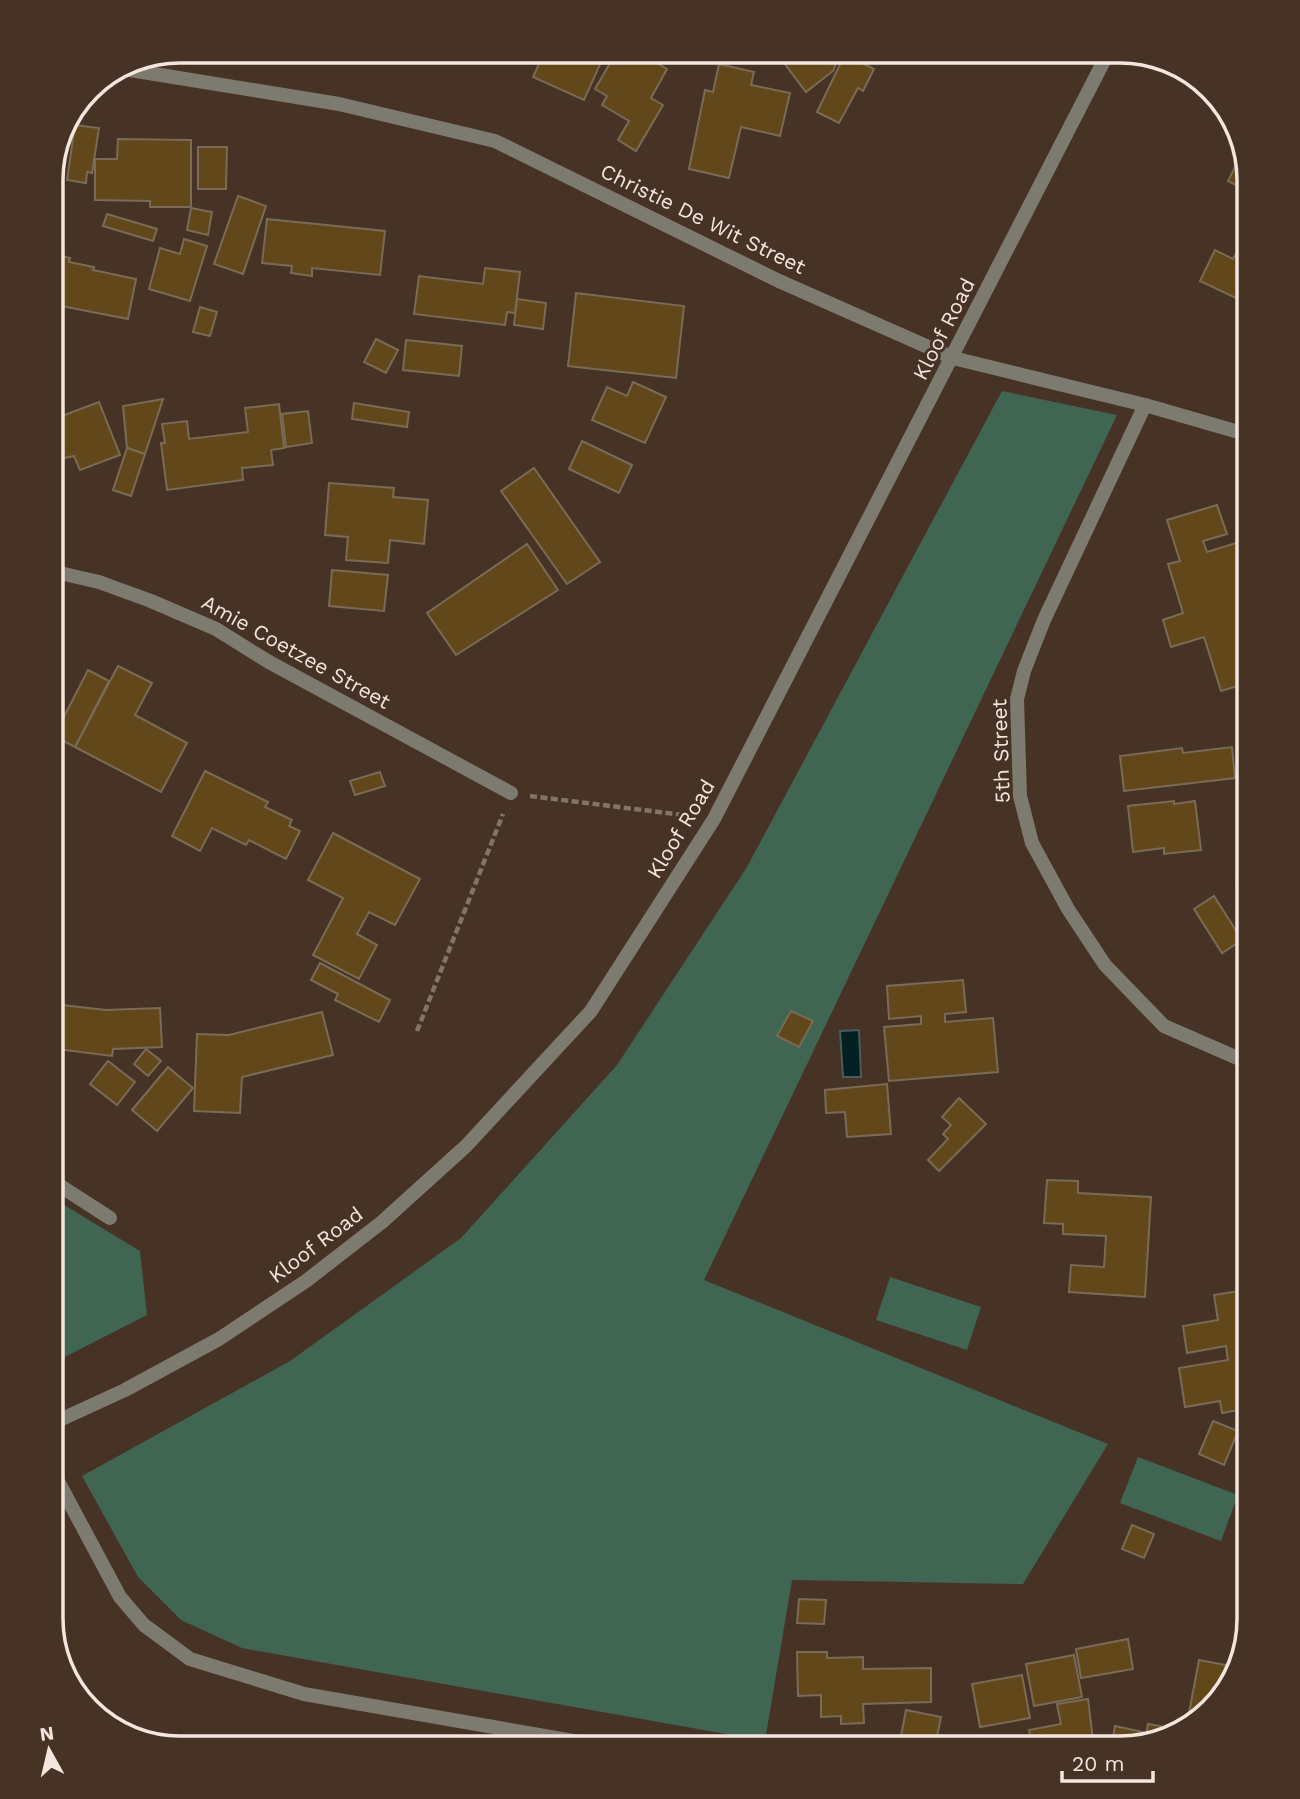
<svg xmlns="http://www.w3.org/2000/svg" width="1300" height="1799" viewBox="0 0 1300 1799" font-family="'Work Sans',sans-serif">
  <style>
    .green { fill: #406552 }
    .water { fill: #022022; stroke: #4b5b5a; stroke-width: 2 }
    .building { fill: #62471a; stroke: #796b55; stroke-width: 2 }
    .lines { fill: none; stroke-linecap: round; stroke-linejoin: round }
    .path { stroke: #857368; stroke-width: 4.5; stroke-dasharray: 7 3.5; stroke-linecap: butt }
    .street { stroke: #7d7a6f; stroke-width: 14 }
    .labels { text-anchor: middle; stroke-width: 6; stroke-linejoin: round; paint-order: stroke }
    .street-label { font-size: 21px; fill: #f4e6de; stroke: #473226 }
    .rim { fill: none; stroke: #f4e6de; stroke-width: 3.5 }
  </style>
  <rect width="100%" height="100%" fill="#473226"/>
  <g class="green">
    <path d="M 1002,391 L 1117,415 L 704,1280 L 1108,1444 L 1023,1584 L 792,1580 L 765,1741 L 242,1648 L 181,1620 L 138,1577 L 82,1476 L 290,1361 L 461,1238 L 617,1065 L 747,867 Z"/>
    <path d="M 51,1197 L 140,1251 L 147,1315 L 51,1364 Z"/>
    <path d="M 890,1277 L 981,1307 L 967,1350 L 876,1320 Z"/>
    <path d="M 1138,1457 L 1238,1495 L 1221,1541 L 1120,1503 Z"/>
  </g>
  <path class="water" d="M 859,1030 L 861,1077 L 843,1077 L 840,1031 Z"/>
  <g class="building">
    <path d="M 545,51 L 606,51 L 584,100 L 533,77 Z"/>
    <path d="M 617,51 L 633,60 L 638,52 L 667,69 L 651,98 L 663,105 L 636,151 L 618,140 L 629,121 L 602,105 L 607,96 L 595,89 Z"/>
    <path d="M 775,51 L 830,51 L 837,61 L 833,71 L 806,92 Z"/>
    <path d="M 845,54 L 874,69 L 863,91 L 858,88 L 839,123 L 817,112 Z"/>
    <path d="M 719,64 L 754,72 L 751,85 L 790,93 L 780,136 L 741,127 L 729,178 L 689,169 L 705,90 L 713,92 Z"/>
    <path d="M 75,125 L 99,128 L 92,173 L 87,172 L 86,183 L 67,180 Z"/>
    <path d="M 118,139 L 191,140 L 191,207 L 150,207 L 150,201 L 95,200 L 95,159 L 117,159 Z"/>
    <path d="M 198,147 L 227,147 L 226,189 L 198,189 Z"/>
    <path d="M 1242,153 L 1249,180 L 1249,210 L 1239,205 L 1246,190 L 1228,181 Z"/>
    <path d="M 238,196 L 266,206 L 243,274 L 214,264 Z"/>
    <path d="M 191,208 L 212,212 L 208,235 L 187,230 Z"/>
    <path d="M 107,214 L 157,229 L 153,241 L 103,226 Z"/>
    <path d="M 267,219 L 385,231 L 380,275 L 312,268 L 312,276 L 291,273 L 292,266 L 262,263 Z"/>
    <path d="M 184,239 L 207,246 L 190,301 L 149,289 L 160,248 L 180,254 Z"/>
    <path d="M 1239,248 L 1249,253 L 1249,275 L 1238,299 L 1200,281 L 1215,250 L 1233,259 Z"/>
    <path d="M 51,254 L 70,258 L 69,262 L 94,267 L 93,270 L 136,279 L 128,319 L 51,304 Z"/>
    <path d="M 485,268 L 520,272 L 515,313 L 507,312 L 505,325 L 414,314 L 419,276 L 483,284 Z"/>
    <path d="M 576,293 L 684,306 L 676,378 L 568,366 Z"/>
    <path d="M 517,299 L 546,303 L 543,329 L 514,325 Z"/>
    <path d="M 200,307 L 217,312 L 210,336 L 193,332 Z"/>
    <path d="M 376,339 L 398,350 L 386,373 L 364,362 Z"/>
    <path d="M 406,340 L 462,346 L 459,376 L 403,370 Z"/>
    <path d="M 633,382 L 666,397 L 645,443 L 592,420 L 607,387 L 627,396 Z"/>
    <path d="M 163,399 L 145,454 L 127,448 L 123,406 Z"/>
    <path d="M 99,402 L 120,455 L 80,470 L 74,456 L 51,461 L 51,420 Z"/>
    <path d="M 354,403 L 409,412 L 407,427 L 352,419 Z"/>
    <path d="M 279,404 L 284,448 L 271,450 L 273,465 L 242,468 L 243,480 L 167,490 L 161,443 L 165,443 L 162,424 L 187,421 L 189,439 L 248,432 L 245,408 Z"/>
    <path d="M 308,411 L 312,443 L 286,447 L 282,414 Z"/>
    <path d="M 582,441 L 632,465 L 619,493 L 569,469 Z"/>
    <path d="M 127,448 L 145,454 L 131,496 L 113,490 Z"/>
    <path d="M 534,468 L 600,562 L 567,584 L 501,491 Z"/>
    <path d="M 329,483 L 394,488 L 393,497 L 428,500 L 424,544 L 390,540 L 388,563 L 346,560 L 348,537 L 325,535 Z"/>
    <path d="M 1217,505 L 1227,534 L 1203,541 L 1207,552 L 1249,539 L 1249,625 L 1246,626 L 1249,636 L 1249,701 L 1244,684 L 1221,691 L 1204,637 L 1171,647 L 1163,620 L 1183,613 L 1168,564 L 1180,561 L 1167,520 Z"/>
    <path d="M 527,544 L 558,590 L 456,655 L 427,613 Z"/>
    <path d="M 332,570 L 388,575 L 384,611 L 329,606 Z"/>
    <path d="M 118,666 L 152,683 L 135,715 L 187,743 L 161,792 L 75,747 Z"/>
    <path d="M 88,670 L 109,681 L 75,747 L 54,736 Z"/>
    <path d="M 1232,747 L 1235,778 L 1124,791 L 1120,756 L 1182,748 L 1183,753 Z"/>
    <path d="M 205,771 L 268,802 L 265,807 L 292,820 L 289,826 L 300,831 L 286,859 L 249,840 L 246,845 L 212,828 L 200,851 L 172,836 Z"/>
    <path d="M 380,772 L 385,786 L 355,795 L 350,781 Z"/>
    <path d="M 1174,801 L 1174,804 L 1195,801 L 1201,850 L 1164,854 L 1164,848 L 1133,852 L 1128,806 Z"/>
    <path d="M 333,833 L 420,879 L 395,925 L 369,912 L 357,934 L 377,945 L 359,979 L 313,955 L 343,898 L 308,880 Z"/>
    <path d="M 1237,869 L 1249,870 L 1249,889 L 1236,888 Z"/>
    <path d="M 1214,896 L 1242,940 L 1222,953 L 1194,909 Z"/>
    <path d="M 320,963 L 390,1000 L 379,1022 L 335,1000 L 338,994 L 311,980 Z"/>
    <path d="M 963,980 L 966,1012 L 945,1014 L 945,1022 L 993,1018 L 998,1072 L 889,1081 L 884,1027 L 921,1024 L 921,1016 L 889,1019 L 887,986 Z"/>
    <path d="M 62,1005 L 106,1010 L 160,1008 L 162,1047 L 113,1049 L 112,1056 L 56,1049 Z"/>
    <path d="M 791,1011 L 813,1021 L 799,1047 L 777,1036 Z"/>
    <path d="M 322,1012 L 333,1055 L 242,1077 L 240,1113 L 194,1111 L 197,1034 L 229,1035 Z"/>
    <path d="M 146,1049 L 161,1061 L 148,1076 L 134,1064 Z"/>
    <path d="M 108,1061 L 135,1082 L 117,1105 L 90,1084 Z"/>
    <path d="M 168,1067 L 193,1088 L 157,1131 L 132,1110 Z"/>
    <path d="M 887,1084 L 891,1134 L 847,1137 L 845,1112 L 826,1113 L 825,1090 Z"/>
    <path d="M 959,1098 L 986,1124 L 939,1171 L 928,1160 L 948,1139 L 943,1134 L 951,1125 L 942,1117 Z"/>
    <path d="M 1047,1180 L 1078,1181 L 1078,1193 L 1151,1197 L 1145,1297 L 1069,1292 L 1071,1265 L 1104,1267 L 1106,1236 L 1063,1234 L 1063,1224 L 1044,1223 Z"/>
    <path d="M 1249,1273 L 1249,1369 L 1244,1369 L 1245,1376 L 1249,1375 L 1249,1408 L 1222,1413 L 1220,1401 L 1185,1407 L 1179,1368 L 1228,1360 L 1226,1346 L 1187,1353 L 1183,1326 L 1218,1320 L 1214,1295 L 1239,1291 L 1239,1277 Z"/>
    <path d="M 1213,1421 L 1238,1431 L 1224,1465 L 1199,1454 Z"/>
    <path d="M 1132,1525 L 1154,1534 L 1144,1558 L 1122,1549 Z"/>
    <path d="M 799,1599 L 826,1600 L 824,1624 L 797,1623 Z"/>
    <path d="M 1128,1639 L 1133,1669 L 1081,1678 L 1076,1649 Z"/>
    <path d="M 797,1652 L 827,1652 L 827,1658 L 863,1657 L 863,1669 L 931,1668 L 931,1702 L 863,1704 L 864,1723 L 841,1724 L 841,1716 L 821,1717 L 821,1695 L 798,1696 Z"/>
    <path d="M 1074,1655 L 1082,1697 L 1034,1706 L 1026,1664 Z"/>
    <path d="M 1199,1660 L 1236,1667 L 1232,1683 L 1186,1729 Z"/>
    <path d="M 1022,1675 L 1030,1718 L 980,1727 L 972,1684 Z"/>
    <path d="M 1088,1699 L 1094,1748 L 1032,1748 L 1029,1730 L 1061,1724 L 1057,1704 Z"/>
    <path d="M 906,1710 L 941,1717 L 935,1747 L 900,1741 Z"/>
    <path d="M 1148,1724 L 1161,1726 L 1159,1738 L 1145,1741 Z"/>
    <path d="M 1115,1726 L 1143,1732 L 1141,1743 L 1111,1748 Z"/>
  </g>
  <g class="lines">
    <g class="path">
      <path d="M 530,796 L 691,816"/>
      <path d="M 417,1031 L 503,814"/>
    </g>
    <g class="street">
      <path d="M 130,70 L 339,104 L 495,141 L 779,281 L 953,358 L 1145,405 L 1249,435"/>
      <path d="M 1145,405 L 1044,620 L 1024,671 L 1017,699 L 1020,796 L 1032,843 L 1068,909 L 1105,965 L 1164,1026 L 1249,1063"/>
      <path d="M 51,571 L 99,582 L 151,601 L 216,629 L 269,662 L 511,793"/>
      <path d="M 51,1180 L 110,1218"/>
      <path d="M 51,1424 L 125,1390 L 219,1339 L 306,1281 L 382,1222 L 466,1146 L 591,1011 L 714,819 L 1109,51"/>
      <path d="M 51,1468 L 120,1597 L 144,1625 L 190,1659 L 304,1694 L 614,1748"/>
    </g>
  </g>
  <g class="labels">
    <g class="street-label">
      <text transform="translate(703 219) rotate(26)" y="7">Christie De Wit Street</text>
      <text transform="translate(944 329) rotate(-63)" y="7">Kloof Road</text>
      <text transform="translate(296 652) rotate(29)" y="7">Amie Coetzee Street</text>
      <text transform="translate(1001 751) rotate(-92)" y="7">5th Street</text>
      <text transform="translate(681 829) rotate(-59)" y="7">Kloof Road</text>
      <text transform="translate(316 1245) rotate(-37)" y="7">Kloof Road</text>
    </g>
  </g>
  <path d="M0 0H1300V1799H0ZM180 63H1120A117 117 0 0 1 1237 180V1619A117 117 0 0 1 1120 1736H180A117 117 0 0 1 63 1619V180A117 117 0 0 1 180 63Z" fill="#473226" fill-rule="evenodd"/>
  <path class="rim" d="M180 63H1120A117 117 0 0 1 1237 180V1619A117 117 0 0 1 1120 1736H180A117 117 0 0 1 63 1619V180A117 117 0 0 1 180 63Z"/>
  <g transform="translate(49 1750) rotate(352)" stroke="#473226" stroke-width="5" paint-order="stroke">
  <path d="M0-5L12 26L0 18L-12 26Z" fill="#f4e6de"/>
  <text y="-10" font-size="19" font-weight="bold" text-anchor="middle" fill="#f4e6de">N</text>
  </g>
  <path d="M1062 1771v10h91v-10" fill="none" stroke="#f4e6de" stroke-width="3.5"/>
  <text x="1072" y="1771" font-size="21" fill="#f4e6de" stroke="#473226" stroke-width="5" paint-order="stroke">20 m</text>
</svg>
